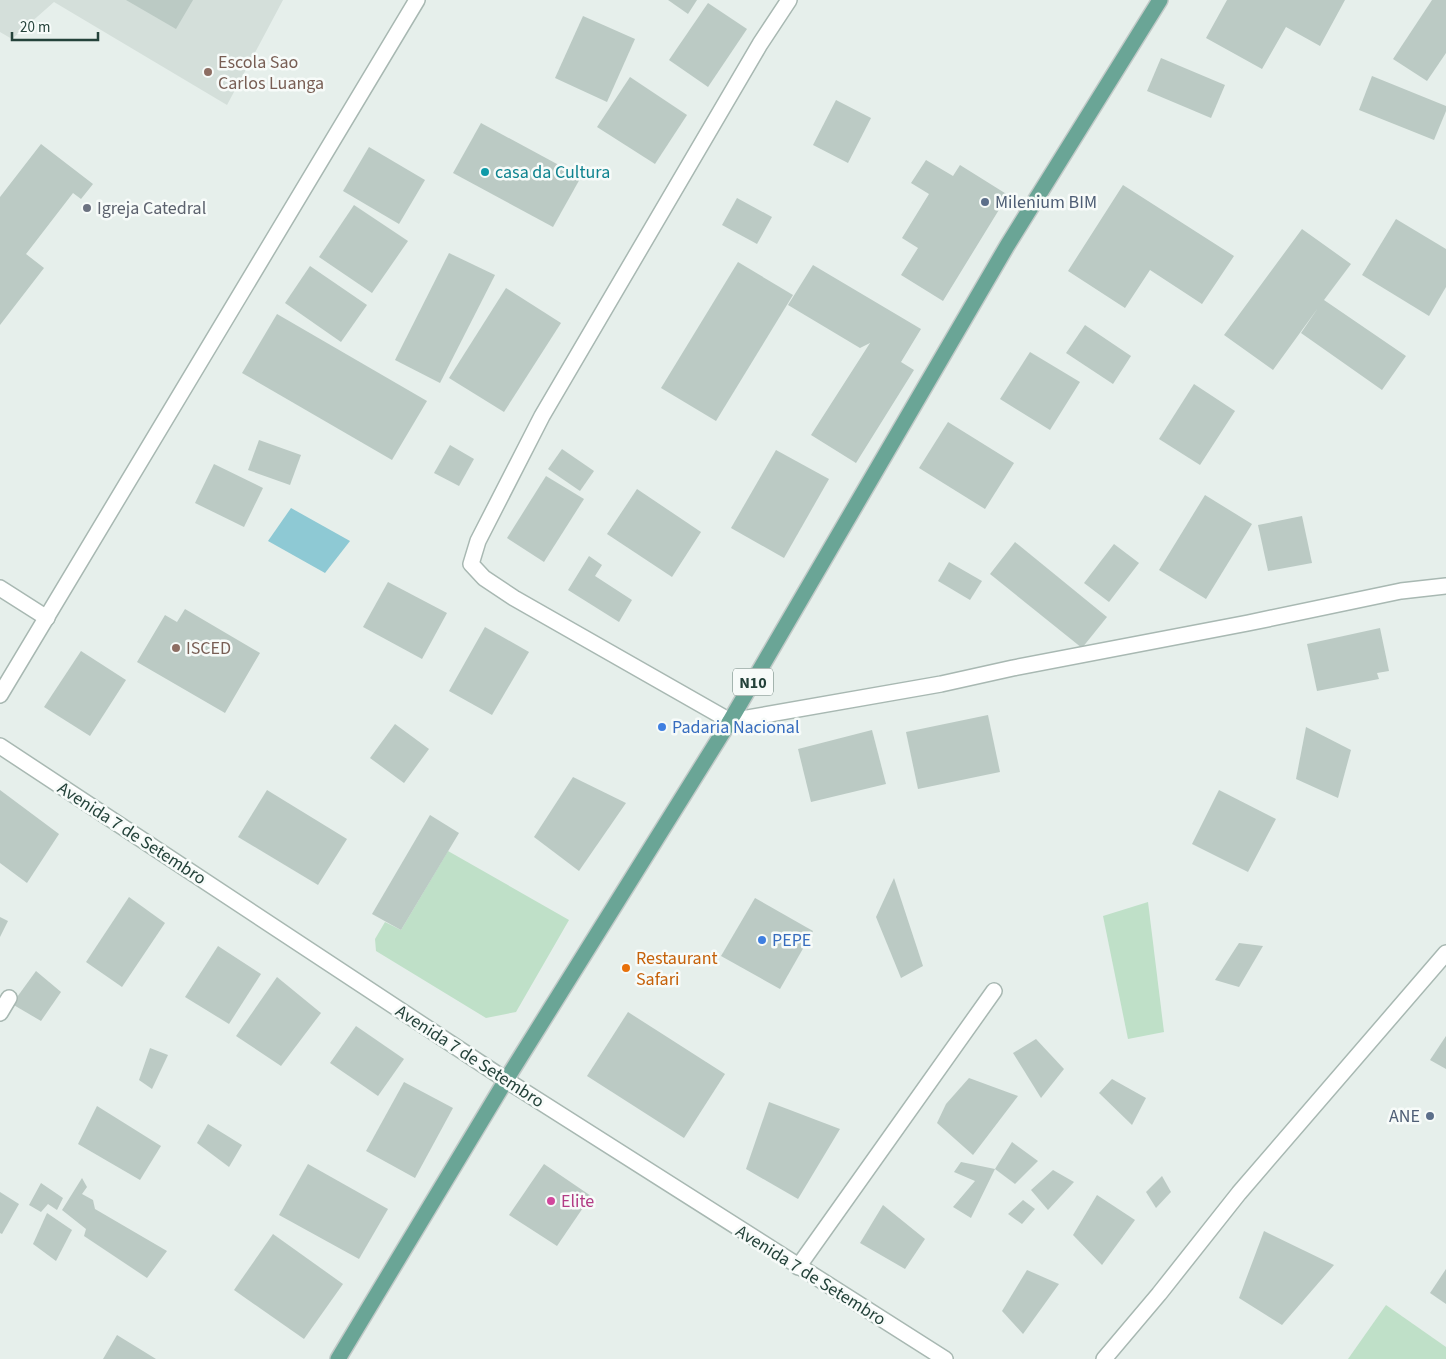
<svg xmlns="http://www.w3.org/2000/svg" width="1446" height="1359" viewBox="0 0 1446 1359" font-family="'Source Sans 3',sans-serif">
  <style>
    .built { fill: #d4dfda }
    .green { fill: #bfe0c8 }
    .water { fill: #8ec9d4 }
    .building { fill: #bbcac4 }
    .lines { fill: none; stroke-linecap: round; stroke-linejoin: round }
    .minor-casing { stroke: #a8b8b2; stroke-width: 18 }
    .major-casing { stroke: #c2cac8; stroke-width: 18 }
    .minor { stroke: #fff; stroke-width: 15 }
    .major { stroke: #6aa596; stroke-width: 15 }
    .education-dot { fill: #8d6e63; stroke: #f7fbf9; stroke-width: 2 }
    .culture-dot { fill: #0f9aa8; stroke: #f7fbf9; stroke-width: 2 }
    .service-dot { fill: #5c6f8a; stroke: #f7fbf9; stroke-width: 2 }
    .worship-dot { fill: #6b7280; stroke: #f7fbf9; stroke-width: 2 }
    .shop-dot { fill: #3f7fe0; stroke: #f7fbf9; stroke-width: 2 }
    .food-dot { fill: #e8710a; stroke: #f7fbf9; stroke-width: 2 }
    .hotel-dot { fill: #d1479c; stroke: #f7fbf9; stroke-width: 2 }
    .labels { text-anchor: middle; stroke-width: 5; stroke-linejoin: round; paint-order: stroke }
    .shield { fill: #f7fbf9; stroke: #637a73; stroke-width: 1 }
    .shield-label { font-size: 16px; font-weight: bold; fill: #24423a }
    .education-label { font-size: 18px; fill: #785e54; stroke: #f7fbf9; text-anchor: start }
    .culture-label { font-size: 18px; fill: #0d838f; stroke: #f7fbf9; text-anchor: start }
    .service-label { font-size: 18px; fill: #4e5e75; stroke: #f7fbf9; text-anchor: start }
    .worship-label { font-size: 18px; fill: #5b616d; stroke: #f7fbf9; text-anchor: start }
    .shop-label { font-size: 18px; fill: #366cbe; stroke: #f7fbf9; text-anchor: start }
    .street-label { font-size: 18px; fill: #24423a; stroke: #f7fbf9 }
    .food-label { font-size: 18px; fill: #c56008; stroke: #f7fbf9; text-anchor: start }
    .hotel-label { font-size: 18px; fill: #b23c85; stroke: #f7fbf9; text-anchor: start }
  </style>
  <rect width="100%" height="100%" fill="#e6efeb"/>
  <path class="built" d="M 0,0 L 283,0 L 227,105 L 54,2 L 12,39 L 0,32 Z"/>
  <g class="green">
    <path d="M 448,851 L 569,920 L 516,1012 L 486,1018 L 376,951 L 375,939 L 385,922 L 401,930 Z"/>
    <path d="M 1148,902 L 1164,1032 L 1128,1039 L 1103,916 Z"/>
    <path d="M 1386,1305 L 1446,1347 L 1446,1359 L 1348,1359 Z"/>
  </g>
  <path class="water" d="M 291,508 L 350,541 L 325,573 L 268,541 Z"/>
  <g class="building">
    <path d="M 126,0 L 193,0 L 176,29 Z"/>
    <path d="M 668,0 L 697,0 L 688,14 Z"/>
    <path d="M 1227,0 L 1345,0 L 1320,46 L 1286,27 L 1262,69 L 1206,38 Z"/>
    <path d="M 1432,0 L 1446,0 L 1446,53 L 1427,81 L 1393,59 Z"/>
    <path d="M 708,3 L 747,29 L 708,87 L 669,60 Z"/>
    <path d="M 583,16 L 635,39 L 607,102 L 555,78 Z"/>
    <path d="M 1161,58 L 1225,85 L 1211,118 L 1147,91 Z"/>
    <path d="M 1372,76 L 1446,106 L 1446,111 L 1434,140 L 1359,110 Z"/>
    <path d="M 630,77 L 687,115 L 655,164 L 597,127 Z"/>
    <path d="M 836,100 L 871,118 L 848,163 L 813,145 Z"/>
    <path d="M 481,123 L 581,177 L 553,227 L 453,173 Z"/>
    <path d="M 41,144 L 93,184 L 81,199 L 73,193 L 26,254 L 44,268 L 0,325 L 0,197 Z"/>
    <path d="M 369,147 L 425,180 L 399,224 L 343,191 Z"/>
    <path d="M 926,160 L 953,176 L 960,165 L 1008,195 L 943,301 L 901,275 L 918,248 L 902,238 L 929,194 L 911,183 Z"/>
    <path d="M 1123,185 L 1234,256 L 1202,304 L 1150,270 L 1125,308 L 1068,271 Z"/>
    <path d="M 737,198 L 772,217 L 757,244 L 722,225 Z"/>
    <path d="M 354,205 L 408,241 L 372,293 L 319,257 Z"/>
    <path d="M 1396,219 L 1446,249 L 1446,287 L 1429,316 L 1362,275 Z"/>
    <path d="M 1302,229 L 1351,264 L 1324,300 L 1406,356 L 1382,390 L 1301,333 L 1318,308 L 1273,370 L 1224,335 Z"/>
    <path d="M 449,253 L 495,275 L 440,383 L 395,360 Z"/>
    <path d="M 738,262 L 793,295 L 716,421 L 661,388 Z"/>
    <path d="M 813,265 L 921,329 L 901,362 L 914,370 L 856,463 L 811,435 L 870,343 L 860,348 L 788,305 Z"/>
    <path d="M 310,266 L 367,305 L 341,342 L 285,303 Z"/>
    <path d="M 506,288 L 561,323 L 504,412 L 449,378 Z"/>
    <path d="M 277,314 L 427,401 L 392,460 L 242,373 Z"/>
    <path d="M 1085,325 L 1131,356 L 1113,384 L 1066,353 Z"/>
    <path d="M 1030,352 L 1080,382 L 1050,430 L 1000,399 Z"/>
    <path d="M 1194,384 L 1235,411 L 1200,465 L 1159,439 Z"/>
    <path d="M 948,422 L 1014,463 L 985,509 L 919,468 Z"/>
    <path d="M 259,440 L 301,455 L 290,485 L 248,470 Z"/>
    <path d="M 450,445 L 474,459 L 459,486 L 434,473 Z"/>
    <path d="M 562,449 L 594,471 L 580,491 L 548,469 Z"/>
    <path d="M 776,450 L 829,479 L 784,558 L 731,528 Z"/>
    <path d="M 214,464 L 263,488 L 244,527 L 195,503 Z"/>
    <path d="M 546,476 L 584,499 L 544,562 L 507,538 Z"/>
    <path d="M 637,489 L 701,532 L 672,577 L 607,534 Z"/>
    <path d="M 1205,495 L 1252,524 L 1206,599 L 1159,570 Z"/>
    <path d="M 1302,516 L 1312,563 L 1268,571 L 1258,525 Z"/>
    <path d="M 1015,542 L 1107,617 L 1082,648 L 990,574 Z"/>
    <path d="M 1114,544 L 1139,563 L 1109,602 L 1084,583 Z"/>
    <path d="M 589,556 L 602,565 L 595,576 L 632,600 L 619,622 L 568,590 Z"/>
    <path d="M 949,562 L 982,581 L 970,600 L 938,581 Z"/>
    <path d="M 388,582 L 447,613 L 422,659 L 363,627 Z"/>
    <path d="M 185,609 L 260,653 L 225,713 L 137,662 L 165,615 L 177,622 Z"/>
    <path d="M 485,627 L 529,652 L 492,715 L 449,691 Z"/>
    <path d="M 1380,628 L 1389,671 L 1377,673 L 1379,679 L 1317,691 L 1307,644 Z"/>
    <path d="M 81,651 L 126,680 L 90,736 L 44,707 Z"/>
    <path d="M 988,715 L 1000,772 L 918,789 L 906,732 Z"/>
    <path d="M 395,724 L 429,749 L 404,783 L 370,758 Z"/>
    <path d="M 1306,727 L 1351,750 L 1338,798 L 1296,779 Z"/>
    <path d="M 872,730 L 886,784 L 811,802 L 798,749 Z"/>
    <path d="M 573,777 L 626,803 L 579,871 L 534,837 Z"/>
    <path d="M 0,790 L 59,834 L 27,883 L 0,863 Z"/>
    <path d="M 267,790 L 347,839 L 318,885 L 238,837 Z"/>
    <path d="M 1219,790 L 1276,819 L 1248,872 L 1192,844 Z"/>
    <path d="M 430,815 L 459,833 L 401,930 L 372,914 Z"/>
    <path d="M 894,878 L 923,966 L 901,978 L 876,917 Z"/>
    <path d="M 129,897 L 165,923 L 122,987 L 86,962 Z"/>
    <path d="M 755,898 L 813,931 L 780,989 L 721,956 Z"/>
    <path d="M 0,917 L 8,921 L 0,937 Z"/>
    <path d="M 1239,943 L 1263,946 L 1239,987 L 1215,980 Z"/>
    <path d="M 218,946 L 261,974 L 229,1024 L 185,997 Z"/>
    <path d="M 36,971 L 61,992 L 41,1021 L 12,1004 Z"/>
    <path d="M 277,977 L 321,1013 L 281,1066 L 236,1036 Z"/>
    <path d="M 628,1012 L 725,1074 L 684,1138 L 587,1076 Z"/>
    <path d="M 356,1026 L 404,1059 L 378,1096 L 330,1063 Z"/>
    <path d="M 1446,1036 L 1446,1069 L 1430,1060 Z"/>
    <path d="M 1036,1039 L 1064,1069 L 1041,1098 L 1013,1053 Z"/>
    <path d="M 150,1048 L 168,1055 L 152,1089 L 139,1080 Z"/>
    <path d="M 969,1078 L 1018,1096 L 973,1155 L 937,1123 L 946,1104 Z"/>
    <path d="M 1112,1079 L 1146,1098 L 1132,1125 L 1099,1093 Z"/>
    <path d="M 404,1082 L 453,1108 L 415,1178 L 366,1151 Z"/>
    <path d="M 769,1102 L 840,1129 L 798,1199 L 746,1169 Z"/>
    <path d="M 97,1106 L 161,1146 L 140,1180 L 78,1144 Z"/>
    <path d="M 208,1124 L 242,1145 L 229,1167 L 197,1143 Z"/>
    <path d="M 1012,1142 L 1038,1161 L 1015,1184 L 995,1169 Z"/>
    <path d="M 961,1162 L 995,1169 L 971,1218 L 953,1207 L 975,1181 L 954,1172 Z"/>
    <path d="M 308,1164 L 388,1209 L 359,1259 L 279,1215 Z"/>
    <path d="M 544,1164 L 591,1196 L 557,1246 L 509,1215 Z"/>
    <path d="M 1053,1170 L 1074,1182 L 1048,1210 L 1031,1190 Z"/>
    <path d="M 1162,1176 L 1171,1192 L 1156,1208 L 1146,1192 Z"/>
    <path d="M 82,1178 L 87,1187 L 82,1194 L 93,1200 L 95,1209 L 167,1251 L 147,1278 L 84,1236 L 86,1229 L 62,1210 Z"/>
    <path d="M 41,1183 L 63,1198 L 57,1210 L 48,1204 L 41,1212 L 29,1205 Z"/>
    <path d="M 0,1192 L 19,1204 L 2,1234 L 0,1233 Z"/>
    <path d="M 1097,1195 L 1135,1220 L 1102,1265 L 1073,1235 Z"/>
    <path d="M 1023,1200 L 1035,1209 L 1022,1224 L 1008,1214 Z"/>
    <path d="M 883,1205 L 925,1239 L 905,1269 L 860,1243 Z"/>
    <path d="M 47,1213 L 72,1230 L 56,1261 L 33,1244 Z"/>
    <path d="M 1264,1231 L 1334,1265 L 1282,1325 L 1239,1298 Z"/>
    <path d="M 273,1234 L 343,1284 L 304,1339 L 234,1290 Z"/>
    <path d="M 1446,1269 L 1446,1304 L 1430,1293 Z"/>
    <path d="M 1027,1270 L 1059,1284 L 1023,1334 L 1002,1311 Z"/>
    <path d="M 117,1335 L 156,1359 L 103,1359 Z"/>
  </g>
  <g class="lines">
    <g class="minor-casing">
      <g id="minor">
        <path d="M 789,0 L 760,44 L 542,416 L 478,541 L 471,564 L 484,578 L 514,598 L 730,721 L 941,684 L 1013,668 L 1248,623 L 1401,591 L 1446,586"/>
        <path d="M 0,588 L 47,618"/>
        <path d="M 0,695 L 417,0"/>
        <path d="M 0,746 L 506,1080 L 945,1359"/>
        <path d="M 0,1013 L 9,998"/>
        <path d="M 798,1267 L 994,991"/>
        <path d="M 1104,1359 L 1159,1294 L 1239,1193 L 1446,953"/>
      </g>
    </g>
    <g class="major-casing">
      <path id="major" d="M 338,1359 L 506,1080 L 730,721 L 1007,246 L 1160,0"/>
    </g>
    <use href="#minor" class="minor"/>
    <use href="#major" class="major"/>
  </g>
  <g class="education-dot">
    <circle cx="208" cy="72" r="5"/>
    <circle cx="176" cy="648" r="5"/>
  </g>
  <circle class="culture-dot" cx="485" cy="172" r="5"/>
  <g class="service-dot">
    <circle cx="985" cy="202" r="5"/>
    <circle cx="1430" cy="1116" r="5"/>
  </g>
  <circle class="worship-dot" cx="87" cy="208" r="5"/>
  <g class="shop-dot">
    <circle cx="662" cy="727" r="5"/>
    <circle cx="762" cy="940" r="5"/>
  </g>
  <circle class="food-dot" cx="626" cy="968" r="5"/>
  <circle class="hotel-dot" cx="551" cy="1201" r="5"/>
  <g class="labels">
    <rect class="shield" x="733" y="668.5" width="40" height="27" rx="4"/>
    <g class="shield-label">
      <text x="753" y="688">N10</text>
    </g>
    <g class="education-label">
      <text x="218" y="68">Escola Sao<tspan x="218" dy="21">Carlos Luanga</tspan></text>
      <text x="186" y="654">ISCED</text>
    </g>
    <g class="culture-label">
      <text x="495" y="178">casa da Cultura</text>
    </g>
    <g class="service-label">
      <text x="995" y="208">Milenium BIM</text>
      <text x="1420" y="1122" text-anchor="end">ANE</text>
    </g>
    <g class="worship-label">
      <text x="97" y="214">Igreja Catedral</text>
    </g>
    <g class="shop-label">
      <text x="672" y="733">Padaria Nacional</text>
      <text x="772" y="946">PEPE</text>
    </g>
    <g class="street-label">
      <text transform="translate(132 833) rotate(33)" y="6">Avenida 7 de Setembro</text>
      <text transform="translate(470 1056) rotate(33)" y="6">Avenida 7 de Setembro</text>
      <text transform="translate(811 1275) rotate(32)" y="6">Avenida 7 de Setembro</text>
    </g>
    <g class="food-label">
      <text x="636" y="964">Restaurant<tspan x="636" dy="21">Safari</tspan></text>
    </g>
    <g class="hotel-label">
      <text x="561" y="1207">Elite</text>
    </g>
  </g>
  <path d="M12 32v8h86v-8" fill="none" stroke="#24423a" stroke-width="2.5"/>
  <text x="20" y="32" font-size="15" fill="#24423a" stroke="#f7fbf9" stroke-width="4" paint-order="stroke">20 m</text>
</svg>
